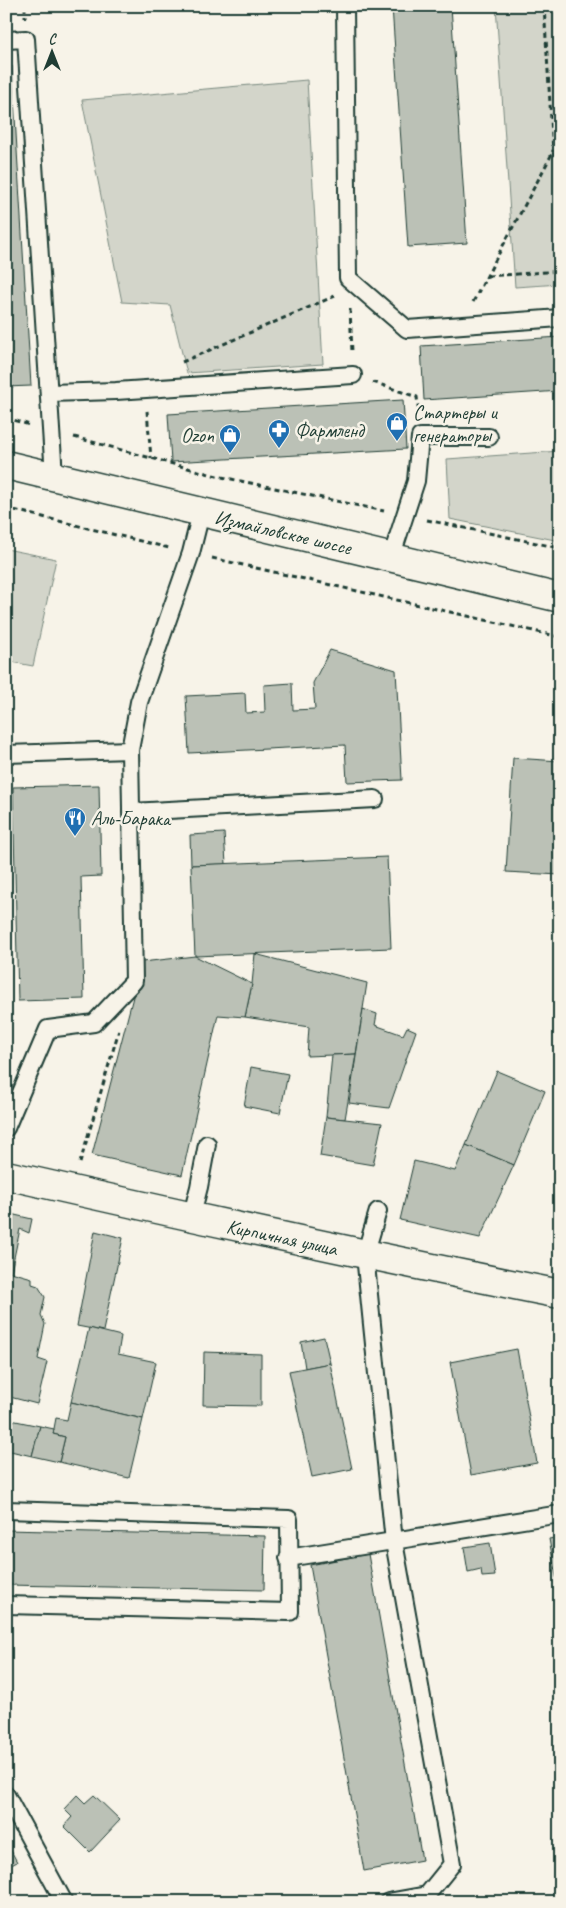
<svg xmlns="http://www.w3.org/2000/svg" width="566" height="1908" viewBox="0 0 566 1908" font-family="Caveat,sans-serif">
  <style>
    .green { fill: #d3d5ca; stroke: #79897f }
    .building { fill: #bbc1b6; stroke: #1f3d34 }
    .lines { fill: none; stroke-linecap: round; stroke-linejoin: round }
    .lane-casing { stroke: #1f3d34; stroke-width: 20 }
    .street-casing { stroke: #1f3d34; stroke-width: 31 }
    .secondary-casing { stroke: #1f3d34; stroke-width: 31 }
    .path { stroke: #1f3d34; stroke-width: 3; stroke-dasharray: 5 4; stroke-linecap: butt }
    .lane { stroke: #f7f3e8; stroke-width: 16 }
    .street { stroke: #f7f3e8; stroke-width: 28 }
    .secondary { stroke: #f7f3e8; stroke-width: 28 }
    .labels { text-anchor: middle; stroke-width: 5; stroke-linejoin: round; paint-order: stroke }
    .poi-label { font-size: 20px; fill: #1f3d34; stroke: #f7f3e8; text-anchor: start }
    .street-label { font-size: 20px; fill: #1f3d34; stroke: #f7f3e8 }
  </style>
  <rect width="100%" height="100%" fill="#f7f3e8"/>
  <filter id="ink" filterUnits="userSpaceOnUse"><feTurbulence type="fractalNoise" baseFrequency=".02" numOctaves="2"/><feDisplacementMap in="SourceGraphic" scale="10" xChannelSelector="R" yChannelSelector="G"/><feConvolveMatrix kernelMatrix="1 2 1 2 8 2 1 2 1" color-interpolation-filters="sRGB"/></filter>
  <g filter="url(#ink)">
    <g class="green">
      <path d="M 496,6 L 560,6 L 560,284 L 515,287 Z"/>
      <path d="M 307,80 L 323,364 L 187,373 L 170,305 L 122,302 L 82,100 Z"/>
      <path d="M 560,451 L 560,541 L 450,519 L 447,459 Z"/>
      <path d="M 6,549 L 56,559 L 33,666 L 6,661 Z"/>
    </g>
    <g class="building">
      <path d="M 392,6 L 451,6 L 467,243 L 408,247 Z"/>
      <path d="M 6,66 L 12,66 L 31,386 L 6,387 Z"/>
      <path d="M 560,337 L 560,391 L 424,400 L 421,346 Z"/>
      <path d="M 403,400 L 406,449 L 171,462 L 168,414 Z"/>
      <path d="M 330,650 L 396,670 L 402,780 L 347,782 L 345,745 L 189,753 L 186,696 L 245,693 L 246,713 L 265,712 L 264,685 L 292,683 L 293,710 L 315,709 L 313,683 Z"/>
      <path d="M 513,758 L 560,761 L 560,875 L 506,872 Z"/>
      <path d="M 99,785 L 101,876 L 81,877 L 84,999 L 18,1001 L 13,787 Z"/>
      <path d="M 6,831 L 10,883 L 6,884 Z"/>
      <path d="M 224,833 L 226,864 L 191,865 L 190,835 Z"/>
      <path d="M 387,857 L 391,948 L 195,956 L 191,865 Z"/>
      <path d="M 255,954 L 367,983 L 356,1054 L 307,1056 L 309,1027 L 245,1017 L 252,984 Z"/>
      <path d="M 195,956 L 252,984 L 245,1017 L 218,1015 L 182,1175 L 92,1155 L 142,962 Z"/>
      <path d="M 363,1009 L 377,1014 L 375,1025 L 403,1035 L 407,1027 L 416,1031 L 389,1108 L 349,1103 Z"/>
      <path d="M 356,1054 L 345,1119 L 326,1117 L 332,1055 Z"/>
      <path d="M 251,1067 L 288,1074 L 280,1113 L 244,1106 Z"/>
      <path d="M 497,1071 L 545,1091 L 514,1165 L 466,1145 Z"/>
      <path d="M 326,1117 L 382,1123 L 373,1165 L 320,1156 Z"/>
      <path d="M 466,1145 L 514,1165 L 480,1238 L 400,1220 L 414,1161 L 455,1171 Z"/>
      <path d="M 6,1213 L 32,1219 L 29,1233 L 20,1229 L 11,1272 L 32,1278 L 32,1284 L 38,1286 L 45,1297 L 41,1315 L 45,1324 L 38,1359 L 47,1362 L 37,1404 L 6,1396 Z"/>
      <path d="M 95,1231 L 123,1238 L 103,1331 L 77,1326 Z"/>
      <path d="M 89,1328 L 121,1336 L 118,1354 L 156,1362 L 143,1419 L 71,1402 Z"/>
      <path d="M 324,1337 L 330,1363 L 305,1368 L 301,1342 Z"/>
      <path d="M 517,1349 L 537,1463 L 471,1475 L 450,1362 Z"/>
      <path d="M 204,1352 L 261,1354 L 261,1406 L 203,1405 Z"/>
      <path d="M 330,1363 L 352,1469 L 312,1477 L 289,1371 Z"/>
      <path d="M 71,1402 L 143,1419 L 129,1478 L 59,1462 L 65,1437 L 53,1434 L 56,1418 L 67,1420 Z"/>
      <path d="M 6,1419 L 40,1426 L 32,1456 L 6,1450 Z"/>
      <path d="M 40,1426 L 54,1429 L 53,1434 L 65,1437 L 59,1462 L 32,1456 Z"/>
      <path d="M 6,1530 L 265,1536 L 264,1590 L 6,1585 Z"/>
      <path d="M 560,1537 L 560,1598 L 549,1539 Z"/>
      <path d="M 490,1543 L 495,1576 L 482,1577 L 481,1569 L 468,1572 L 464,1547 Z"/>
      <path d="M 368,1554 L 422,1860 L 364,1871 L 310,1565 Z"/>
      <path d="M 77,1795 L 85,1803 L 94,1795 L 120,1820 L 90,1852 L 64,1826 L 72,1817 L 64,1809 Z"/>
      <path d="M 6,1841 L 17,1862 L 6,1868 Z"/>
    </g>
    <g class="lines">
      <g class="lane-casing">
        <g id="lane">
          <path d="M 345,6 L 348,278 L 407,329 L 560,318"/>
          <path d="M 6,40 L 26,39 L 54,476"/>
          <path d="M 49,393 L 116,391 L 353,375"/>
          <path d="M 391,558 L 416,481 L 420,437 L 489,437"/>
          <path d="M 6,754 L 130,750"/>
          <path d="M 131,812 L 375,799"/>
          <path d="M 6,1128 L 48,1029 L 94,1023 L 134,981 L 130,750 L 139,702 L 191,553 L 201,513"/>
          <path d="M 378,1211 L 365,1255 L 394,1542 L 452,1864 L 427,1895"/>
          <path d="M 191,1218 L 199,1187 L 207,1144"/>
          <path d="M 6,1510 L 289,1519 L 290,1612 L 6,1605"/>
          <path d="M 288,1558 L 560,1514"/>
          <path d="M 6,1795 L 64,1902"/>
          <path d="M 388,1902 L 427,1895 L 428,1902"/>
        </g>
      </g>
      <g class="street-casing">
        <path id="street" d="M 6,1175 C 190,1217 374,1257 560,1294"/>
      </g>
      <g class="secondary-casing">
        <path id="secondary" d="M 6,465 L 560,598"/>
      </g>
      <g class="path">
        <path d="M 25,6 L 25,18"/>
        <path d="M 544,6 L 553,152"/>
        <path d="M 488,276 L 560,271"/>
        <path d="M 473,302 L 553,152 L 560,161"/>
        <path d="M 350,309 L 352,352"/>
        <path d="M 182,362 L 335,296"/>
        <path d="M 373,382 L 417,397 L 419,414"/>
        <path d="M 147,411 L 151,458"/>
        <path d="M 6,418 L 30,425"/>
        <path d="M 74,437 L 217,476 L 384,511"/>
        <path d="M 6,508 L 169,548"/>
        <path d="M 427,520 L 560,548"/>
        <path d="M 212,558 L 560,637"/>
        <path d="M 80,1163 L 119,1030"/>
      </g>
      <use href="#lane" class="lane"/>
      <use href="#street" class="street"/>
      <use href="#secondary" class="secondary"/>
    </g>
  </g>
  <defs>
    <g id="shop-pin" transform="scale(1.125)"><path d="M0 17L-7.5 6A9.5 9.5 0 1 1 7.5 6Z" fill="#1f6fb2" stroke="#f7f3e8"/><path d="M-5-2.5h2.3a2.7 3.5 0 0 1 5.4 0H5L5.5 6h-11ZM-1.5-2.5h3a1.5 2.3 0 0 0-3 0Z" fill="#fff"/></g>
    <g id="pharmacy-pin" transform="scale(1.125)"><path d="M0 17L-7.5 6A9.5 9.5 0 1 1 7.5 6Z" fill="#1f6fb2" stroke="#f7f3e8"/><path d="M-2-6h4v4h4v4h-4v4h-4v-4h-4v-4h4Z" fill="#fff"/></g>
    <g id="restaurant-pin" transform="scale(1.125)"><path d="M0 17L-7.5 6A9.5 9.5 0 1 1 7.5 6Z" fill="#1f6fb2" stroke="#f7f3e8"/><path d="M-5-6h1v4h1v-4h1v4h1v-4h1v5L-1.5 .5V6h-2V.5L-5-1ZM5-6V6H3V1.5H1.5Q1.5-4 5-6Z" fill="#fff"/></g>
  </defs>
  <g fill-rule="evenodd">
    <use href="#shop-pin" x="397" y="423"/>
    <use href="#pharmacy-pin" x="279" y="430"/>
    <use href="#shop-pin" x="230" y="435"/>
    <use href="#restaurant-pin" x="75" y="818"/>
  </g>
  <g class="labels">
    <g class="poi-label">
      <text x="413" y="419">Стартеры и<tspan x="413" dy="23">генераторы</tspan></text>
      <text x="295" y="437">Фармленд</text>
      <text x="214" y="442" text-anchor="end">Ozon</text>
      <text x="91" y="825">Аль-Барака</text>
    </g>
    <g class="street-label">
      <text transform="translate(283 532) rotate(13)" y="7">Измайловское шоссе</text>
      <text transform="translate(282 1237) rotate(12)" y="7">Кирпичная улица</text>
    </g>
  </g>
  <rect width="566" height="1908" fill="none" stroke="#f7f3e8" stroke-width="25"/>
  <rect x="12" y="12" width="541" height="1883" fill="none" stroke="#1f3d34" stroke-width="2" filter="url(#ink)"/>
  <g transform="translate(52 52)" stroke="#f7f3e8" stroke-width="4" paint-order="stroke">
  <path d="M0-4L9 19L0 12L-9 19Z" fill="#1f3d34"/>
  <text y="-8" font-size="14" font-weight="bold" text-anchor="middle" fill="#1f3d34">С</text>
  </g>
</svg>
